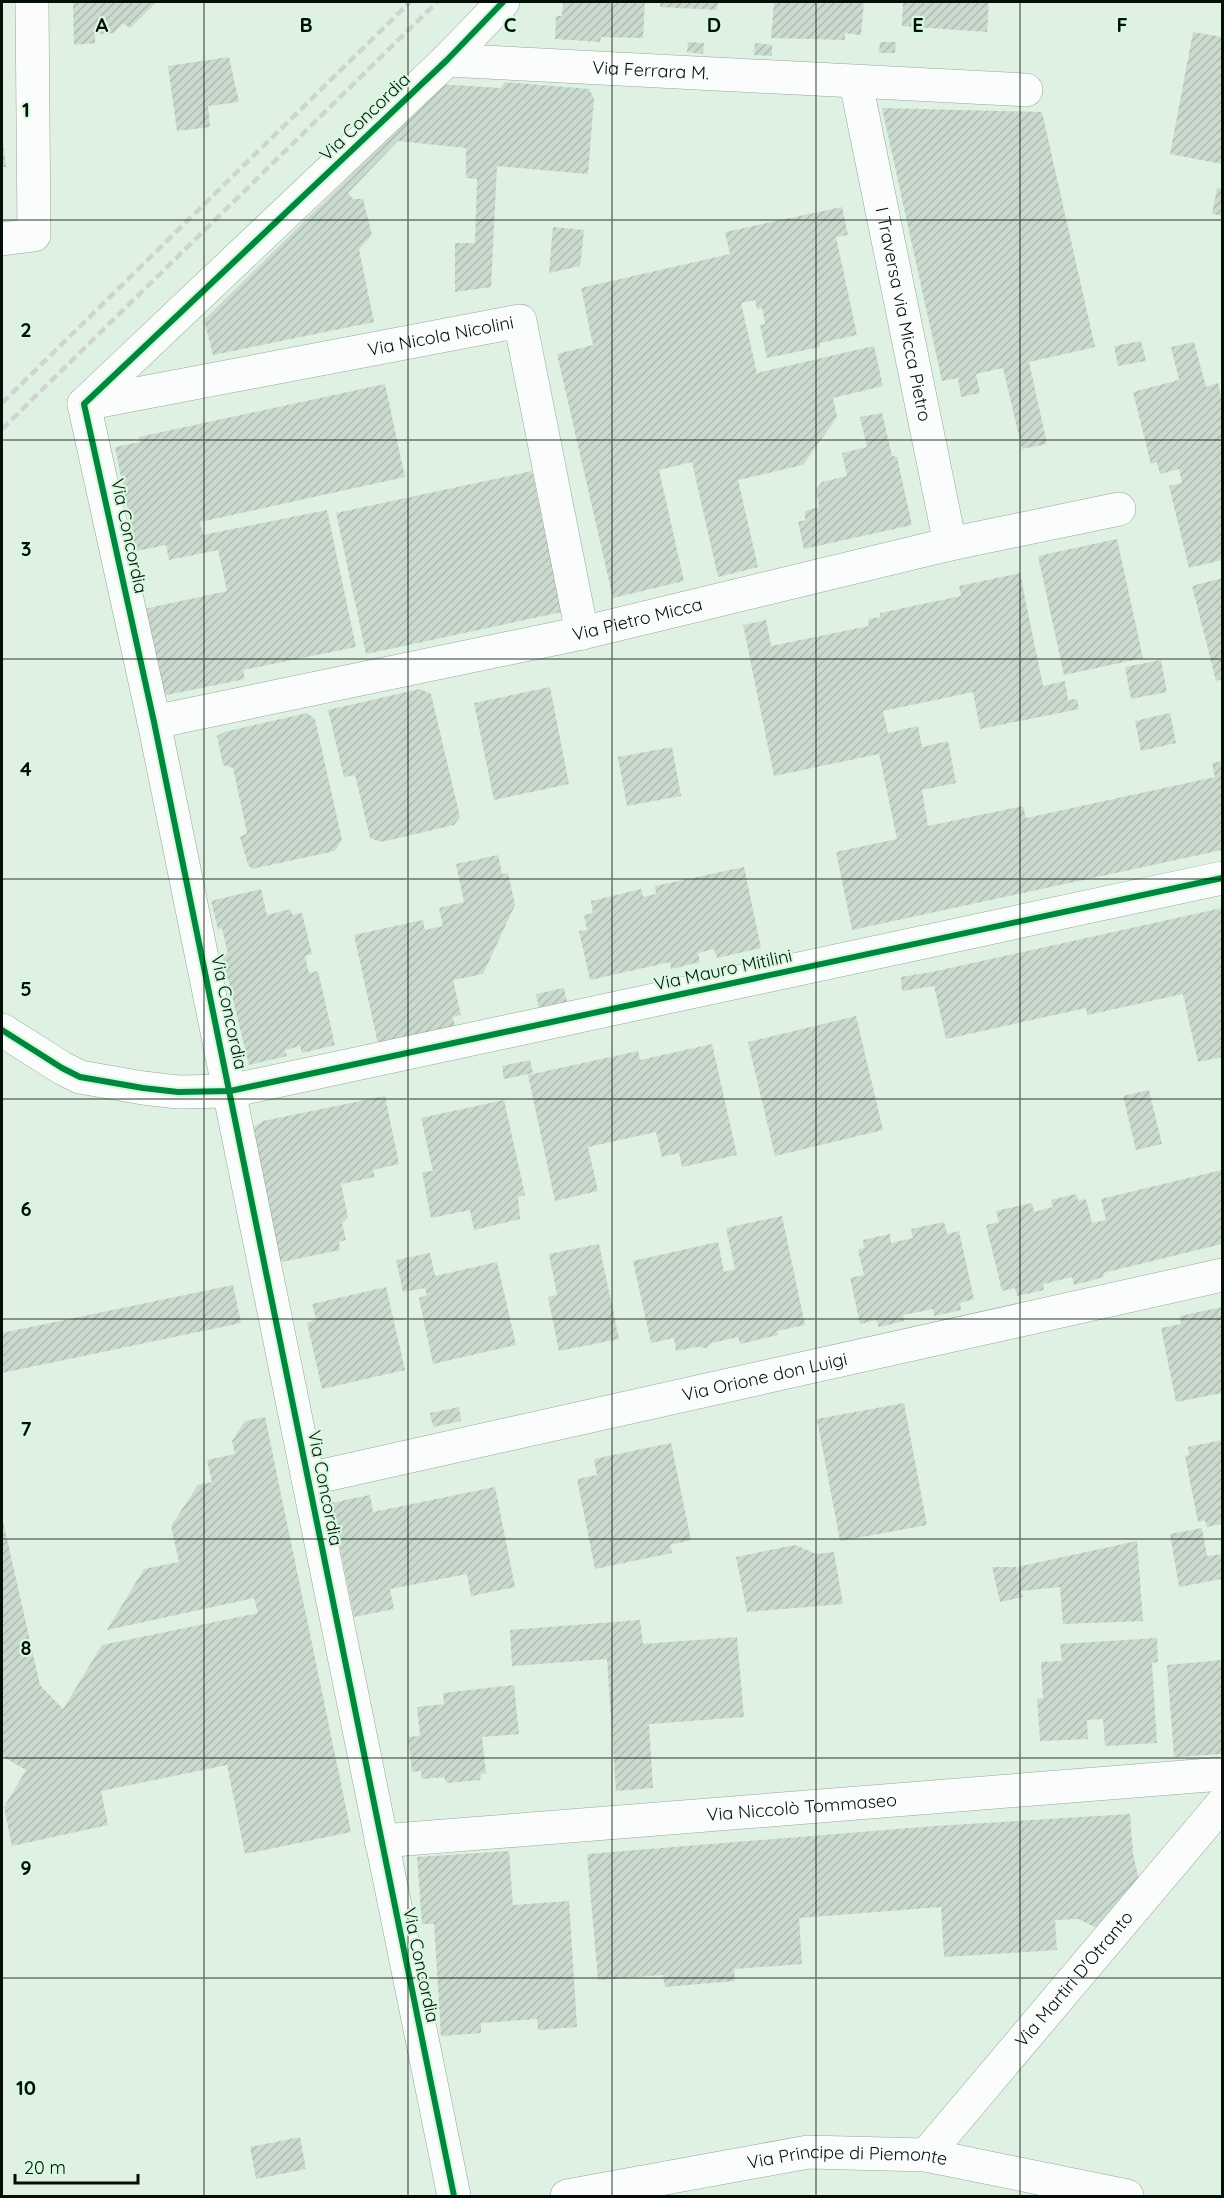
<svg xmlns="http://www.w3.org/2000/svg" width="1224" height="2198" viewBox="0 0 1224 2198" font-family="Quicksand,sans-serif">
  <style>
    .building { fill: url(#building-hatch) }
    .lines { fill: none; stroke-linecap: round; stroke-linejoin: round }
    .street-casing { stroke: #98a59a; stroke-width: 34 }
    .secondary-casing { stroke: #98a59a; stroke-width: 34 }
    .street { stroke: #fafdfb; stroke-width: 33 }
    .secondary { stroke: #fafdfb; stroke-width: 33 }
    .rail { stroke: #cfd4d0; stroke-width: 4.5; stroke-dasharray: 9 4.5; stroke-linecap: butt }
    .cycleway-casing { stroke: #d7f9df; stroke-width: 10 }
    .cycleway { stroke: #00873e; stroke-width: 6 }
    .grid { fill: none; stroke: #040f07; stroke-width: 1.5; stroke-opacity: 0.55 }
    .labels { text-anchor: middle; stroke-width: 4.5; stroke-linejoin: round; paint-order: stroke }
    .street-label { font-size: 18px; fill: #040f07; stroke: #d7f9df }
    .grid-label { font-size: 20px; text-anchor: middle; font-weight: bold; fill: #040f07; stroke: #d7f9df; stroke-width: 4.5; stroke-linejoin: round; paint-order: stroke }
  </style>
  <defs>
    <pattern id="building-hatch" width="6" height="6" patternUnits="userSpaceOnUse" patternTransform="scale(1.5)"><rect width="6" height="6" fill="#cbdacf"/><path d="M-1 1l2-2M0 6l6-6M5 7l2-2" fill="none" stroke="#adbab0"/></pattern>
  </defs>
  <rect width="100%" height="100%" fill="#dff1e3"/>
  <g class="building">
    <path d="M 73,2 L 157,2 L 130,28 L 123,23 L 114,33 L 95,34 L 95,43 L 74,45 Z"/>
    <path d="M 563,2 L 645,2 L 643,38 L 601,37 L 600,42 L 555,39 L 556,16 L 562,16 Z"/>
    <path d="M 661,2 L 719,2 L 716,10 L 660,7 Z"/>
    <path d="M 774,2 L 864,2 L 861,35 L 845,33 L 845,40 L 771,38 Z"/>
    <path d="M 903,2 L 989,2 L 987,32 L 902,26 Z"/>
    <path d="M 1193,32 L 1222,37 L 1222,164 L 1170,154 Z"/>
    <path d="M 688,42 L 704,43 L 703,54 L 687,52 Z"/>
    <path d="M 880,42 L 896,42 L 895,53 L 879,53 Z"/>
    <path d="M 755,43 L 772,45 L 772,56 L 754,55 Z"/>
    <path d="M 229,57 L 239,102 L 208,106 L 210,127 L 177,131 L 168,66 Z"/>
    <path d="M 505,82 L 589,89 L 594,99 L 588,174 L 497,166 L 491,287 L 455,292 L 455,243 L 475,243 L 477,179 L 466,178 L 466,148 L 398,141 L 348,193 L 353,199 L 363,199 L 372,235 L 359,249 L 374,322 L 213,355 L 204,320 L 340,186 L 439,84 L 501,88 Z"/>
    <path d="M 882,108 L 1042,112 L 1095,347 L 1029,362 L 1047,444 L 1022,449 L 1003,368 L 976,374 L 980,393 L 961,397 L 958,378 L 942,381 Z"/>
    <path d="M 2,141 L 3,141 L 6,167 L 2,167 Z"/>
    <path d="M 1217,188 L 1222,189 L 1222,216 L 1212,214 Z"/>
    <path d="M 842,207 L 848,235 L 836,237 L 857,335 L 820,343 L 820,347 L 767,358 L 760,325 L 765,324 L 762,308 L 757,309 L 755,300 L 741,303 L 757,373 L 874,346 L 883,386 L 833,398 L 837,417 L 803,465 L 738,480 L 758,567 L 718,577 L 692,462 L 659,470 L 684,581 L 613,598 L 557,354 L 593,345 L 581,288 L 730,254 L 725,232 Z"/>
    <path d="M 553,227 L 584,230 L 580,266 L 549,273 Z"/>
    <path d="M 1141,341 L 1146,361 L 1118,366 L 1114,346 Z"/>
    <path d="M 1194,342 L 1206,387 L 1218,383 L 1222,400 L 1222,560 L 1189,568 L 1169,486 L 1182,483 L 1179,469 L 1160,474 L 1157,462 L 1151,464 L 1133,392 L 1179,380 L 1171,347 Z"/>
    <path d="M 385,384 L 405,477 L 200,522 L 203,535 L 327,510 L 356,647 L 243,670 L 245,679 L 162,696 L 144,609 L 227,591 L 218,550 L 169,560 L 166,545 L 136,551 L 115,447 L 140,442 L 139,437 Z"/>
    <path d="M 882,413 L 892,456 L 897,457 L 912,525 L 804,549 L 798,522 L 805,520 L 805,511 L 819,507 L 816,490 L 822,482 L 847,476 L 842,453 L 867,447 L 860,417 Z"/>
    <path d="M 532,471 L 562,612 L 366,654 L 336,513 Z"/>
    <path d="M 1117,539 L 1143,658 L 1064,675 L 1038,556 Z"/>
    <path d="M 1020,573 L 1043,686 L 1065,681 L 1068,700 L 1077,699 L 1079,709 L 980,729 L 973,692 L 883,711 L 888,733 L 918,726 L 922,747 L 948,741 L 956,783 L 922,790 L 928,826 L 1023,806 L 1026,818 L 1215,777 L 1212,763 L 1222,761 L 1222,850 L 852,930 L 836,852 L 897,839 L 879,754 L 774,776 L 743,625 L 766,620 L 771,646 L 869,626 L 868,619 L 880,617 L 880,613 L 961,596 L 959,586 Z"/>
    <path d="M 1222,578 L 1222,679 L 1216,681 L 1192,586 Z"/>
    <path d="M 1161,660 L 1167,692 L 1131,699 L 1125,667 Z"/>
    <path d="M 550,687 L 569,784 L 494,800 L 474,703 Z"/>
    <path d="M 420,689 L 431,694 L 460,817 L 454,825 L 381,842 L 370,838 L 355,775 L 344,777 L 328,710 Z"/>
    <path d="M 307,713 L 315,719 L 342,840 L 335,851 L 252,869 L 248,865 L 240,837 L 247,833 L 233,768 L 223,765 L 217,736 L 224,732 Z"/>
    <path d="M 1170,713 L 1176,743 L 1141,751 L 1135,721 Z"/>
    <path d="M 672,747 L 681,796 L 627,806 L 618,757 Z"/>
    <path d="M 498,855 L 502,874 L 508,873 L 515,905 L 483,974 L 453,980 L 461,1015 L 453,1017 L 455,1027 L 378,1044 L 354,935 L 423,920 L 425,930 L 443,926 L 439,908 L 464,902 L 456,864 Z"/>
    <path d="M 744,867 L 761,948 L 717,958 L 714,949 L 698,953 L 700,962 L 671,969 L 670,962 L 590,980 L 579,931 L 587,930 L 584,915 L 593,913 L 591,901 L 641,889 L 643,897 L 656,894 L 655,886 Z"/>
    <path d="M 261,889 L 267,915 L 291,909 L 292,915 L 302,913 L 312,954 L 305,956 L 309,973 L 318,971 L 335,1045 L 302,1053 L 300,1046 L 285,1050 L 287,1056 L 249,1065 L 222,955 L 228,954 L 222,928 L 218,929 L 211,901 Z"/>
    <path d="M 1222,908 L 1222,1057 L 1198,1062 L 1183,994 L 1087,1015 L 1086,1008 L 946,1039 L 934,986 L 902,991 L 901,977 L 932,972 Z"/>
    <path d="M 564,988 L 567,1002 L 539,1008 L 536,994 Z"/>
    <path d="M 856,1016 L 883,1130 L 775,1156 L 748,1042 Z"/>
    <path d="M 712,1044 L 737,1155 L 682,1167 L 679,1153 L 662,1157 L 656,1132 L 588,1147 L 598,1191 L 555,1201 L 528,1075 L 638,1051 L 640,1060 Z"/>
    <path d="M 530,1060 L 533,1073 L 504,1079 L 502,1066 Z"/>
    <path d="M 1149,1090 L 1162,1144 L 1136,1150 L 1123,1096 Z"/>
    <path d="M 385,1096 L 399,1164 L 373,1170 L 375,1177 L 341,1184 L 348,1217 L 342,1223 L 346,1240 L 339,1242 L 340,1250 L 277,1263 L 251,1129 L 263,1121 Z"/>
    <path d="M 504,1100 L 525,1195 L 518,1197 L 520,1219 L 474,1230 L 470,1210 L 431,1218 L 422,1172 L 433,1171 L 421,1118 Z"/>
    <path d="M 1222,1170 L 1222,1244 L 1103,1273 L 1104,1277 L 1074,1285 L 1072,1277 L 1043,1284 L 1044,1290 L 1017,1296 L 1015,1288 L 1002,1291 L 986,1225 L 999,1222 L 996,1211 L 1032,1203 L 1034,1212 L 1053,1207 L 1051,1200 L 1076,1194 L 1078,1201 L 1086,1199 L 1092,1223 L 1106,1220 L 1101,1199 Z"/>
    <path d="M 782,1216 L 805,1325 L 777,1331 L 778,1335 L 740,1344 L 738,1337 L 712,1343 L 706,1348 L 696,1347 L 676,1351 L 674,1338 L 651,1343 L 633,1261 L 718,1242 L 724,1272 L 735,1269 L 726,1228 Z"/>
    <path d="M 944,1222 L 947,1234 L 959,1231 L 974,1299 L 960,1303 L 961,1310 L 934,1316 L 933,1309 L 903,1315 L 904,1321 L 879,1327 L 876,1320 L 860,1324 L 850,1278 L 864,1275 L 858,1250 L 864,1248 L 863,1240 L 890,1234 L 891,1243 L 913,1238 L 911,1229 Z"/>
    <path d="M 599,1244 L 619,1339 L 559,1351 L 548,1297 L 557,1295 L 549,1254 Z"/>
    <path d="M 430,1253 L 435,1276 L 497,1262 L 516,1345 L 433,1364 L 419,1298 L 427,1295 L 425,1288 L 403,1292 L 396,1260 Z"/>
    <path d="M 233,1285 L 241,1323 L 2,1373 L 2,1333 Z"/>
    <path d="M 386,1287 L 405,1370 L 322,1389 L 307,1323 L 316,1319 L 312,1304 Z"/>
    <path d="M 1222,1307 L 1222,1393 L 1176,1402 L 1161,1328 L 1181,1324 L 1180,1316 Z"/>
    <path d="M 904,1403 L 927,1525 L 840,1541 L 817,1419 Z"/>
    <path d="M 459,1407 L 461,1421 L 433,1427 L 430,1413 Z"/>
    <path d="M 265,1417 L 351,1832 L 245,1854 L 227,1765 L 101,1791 L 108,1825 L 12,1846 L 4,1807 L 26,1770 L 2,1756 L 2,1517 L 40,1685 L 63,1709 L 102,1645 L 258,1613 L 254,1598 L 107,1630 L 144,1569 L 179,1562 L 171,1526 L 198,1485 L 212,1482 L 207,1460 L 235,1454 L 232,1441 L 245,1421 Z"/>
    <path d="M 1222,1440 L 1222,1524 L 1207,1527 L 1205,1520 L 1198,1522 L 1185,1456 L 1189,1455 L 1188,1447 Z"/>
    <path d="M 671,1443 L 691,1540 L 670,1545 L 672,1553 L 595,1569 L 577,1479 L 597,1475 L 594,1459 Z"/>
    <path d="M 495,1487 L 515,1587 L 471,1596 L 467,1574 L 390,1589 L 394,1609 L 354,1617 L 331,1503 L 370,1495 L 373,1512 Z"/>
    <path d="M 1202,1528 L 1207,1556 L 1222,1554 L 1222,1579 L 1179,1587 L 1170,1534 Z"/>
    <path d="M 1137,1541 L 1143,1621 L 1063,1624 L 1060,1587 L 1021,1591 L 1023,1597 L 1000,1602 L 992,1567 L 1016,1567 L 1020,1584 L 1017,1567 Z"/>
    <path d="M 795,1545 L 816,1554 L 834,1552 L 843,1604 L 747,1612 L 736,1557 Z"/>
    <path d="M 640,1620 L 643,1644 L 737,1637 L 744,1717 L 649,1724 L 653,1788 L 616,1791 L 607,1659 L 512,1666 L 510,1630 Z"/>
    <path d="M 1157,1638 L 1158,1662 L 1152,1663 L 1157,1743 L 1105,1746 L 1103,1719 L 1087,1720 L 1088,1739 L 1040,1741 L 1037,1699 L 1043,1698 L 1041,1662 L 1062,1661 L 1060,1644 Z"/>
    <path d="M 1222,1660 L 1222,1754 L 1174,1757 L 1167,1665 Z"/>
    <path d="M 514,1685 L 519,1734 L 482,1737 L 486,1773 L 481,1774 L 480,1780 L 447,1783 L 444,1777 L 422,1779 L 421,1771 L 412,1772 L 408,1737 L 420,1736 L 417,1707 L 444,1704 L 443,1693 Z"/>
    <path d="M 1130,1814 L 1133,1854 L 1139,1880 L 1099,1929 L 1078,1919 L 1055,1920 L 1057,1950 L 944,1957 L 941,1907 L 799,1918 L 802,1964 L 734,1969 L 735,1981 L 665,1987 L 663,1975 L 598,1980 L 587,1854 L 935,1826 Z"/>
    <path d="M 509,1851 L 513,1905 L 569,1901 L 577,2027 L 538,2030 L 537,2019 L 481,2023 L 481,2033 L 441,2036 L 434,1924 L 422,1924 L 417,1857 Z"/>
    <path d="M 300,2137 L 306,2169 L 256,2179 L 250,2147 Z"/>
  </g>
  <g class="lines">
    <g class="street-casing">
      <g id="street">
        <path id="s1" d="M 447,60 L 1026,90"/>
        <path id="s2" d="M 856,83 L 950,544"/>
        <path d="M 2,239 L 34,235 L 32,2"/>
        <path id="s3" d="M 84,404 L 520,321 L 582,633"/>
        <path id="s4" d="M 154,722 L 582,633 L 950,544 L 1119,509"/>
        <path d="M 2,1030 L 62,1068 L 80,1077 L 143,1088 L 178,1092 L 230,1091 L 1222,878"/>
        <path id="s5" d="M 308,1479 L 1222,1275"/>
        <path id="s6" d="M 381,1841 L 1222,1774"/>
        <path id="s7" d="M 926,2155 L 1222,1804"/>
        <path d="M 454,2196 L 154,722 L 84,404 L 447,60 L 503,2"/>
      </g>
    </g>
    <g class="secondary-casing">
      <g id="secondary">
        <path id="s8" d="M 567,2196 L 808,2152 L 926,2155 L 1127,2196"/>
      </g>
    </g>
    <use href="#street" class="street"/>
    <use href="#secondary" class="secondary"/>
    <g class="rail">
      <path d="M 2,403 L 410,2"/>
      <path d="M 2,429 L 437,2"/>
    </g>
    <g class="cycleway-casing">
      <g id="cycleway">
        <path d="M 2,1030 L 62,1068 L 80,1077 L 143,1088 L 178,1092 L 230,1091 L 1222,878"/>
        <path d="M 454,2196 L 154,722 L 84,404 L 447,60 L 503,2"/>
      </g>
    </g>
    <use href="#cycleway" class="cycleway"/>
  </g>
  <path class="grid" d="M 204,2 L 204,2196M 408,2 L 408,2196M 612,2 L 612,2196M 816,2 L 816,2196M 1020,2 L 1020,2196M 2,220 L 1222,220M 2,440 L 1222,440M 2,659 L 1222,659M 2,879 L 1222,879M 2,1099 L 1222,1099M 2,1319 L 1222,1319M 2,1539 L 1222,1539M 2,1758 L 1222,1758M 2,1978 L 1222,1978"/>
  <g class="labels">
    <g class="street-label">
      <text dy="6" stroke="none"><textPath href="#s1" startOffset="204">Via Ferrara M.</textPath></text>
      <text transform="translate(365 117) rotate(-44)" y="6">Via Concordia</text>
      <text dy="6" stroke="none"><textPath href="#s2" startOffset="236">I Traversa via Micca Pietro</textPath></text>
      <text dy="6" stroke="none"><textPath href="#s3" startOffset="363">Via Nicola Nicolini</textPath></text>
      <text transform="translate(129 536) rotate(78)" y="6">Via Concordia</text>
      <text dy="6" stroke="none"><textPath href="#s4" startOffset="494">Via Pietro Micca</textPath></text>
      <text transform="translate(723 970) rotate(-12)" y="6">Via Mauro Mitilini</text>
      <text transform="translate(229 1012) rotate(78)" y="6">Via Concordia</text>
      <text dy="6" stroke="none"><textPath href="#s5" startOffset="468">Via Orione don Luigi</textPath></text>
      <text transform="translate(325 1488) rotate(79)" y="6">Via Concordia</text>
      <text dy="6" stroke="none"><textPath href="#s6" startOffset="422">Via Niccolò Tommaseo</textPath></text>
      <text transform="translate(421 1965) rotate(78)" y="6">Via Concordia</text>
      <text dy="6" stroke="none"><textPath href="#s7" startOffset="230">Via Martiri D'Otranto</textPath></text>
      <text dy="6" stroke="none"><textPath href="#s8" startOffset="284">Via Principe di Piemonte</textPath></text>
    </g>
  </g>
  <g class="grid-label">
    <text x="102" y="32">A</text>
    <text x="306" y="32">B</text>
    <text x="510" y="32">C</text>
    <text x="714" y="32">D</text>
    <text x="918" y="32">E</text>
    <text x="1122" y="32">F</text>
    <text x="26" y="117">1</text>
    <text x="26" y="337">2</text>
    <text x="26" y="556">3</text>
    <text x="26" y="776">4</text>
    <text x="26" y="996">5</text>
    <text x="26" y="1216">6</text>
    <text x="26" y="1436">7</text>
    <text x="26" y="1655">8</text>
    <text x="26" y="1875">9</text>
    <text x="26" y="2095">10</text>
  </g>
  <rect width="1224" height="2198" fill="none" stroke="#040f07" stroke-width="6"/>
  <path d="M15 2174v9h123v-9" fill="none" stroke="#040f07" stroke-width="3"/>
  <text x="24" y="2174" font-size="18" fill="#040f07" stroke="#d7f9df" stroke-width="4.5" paint-order="stroke">20 m</text>
</svg>
